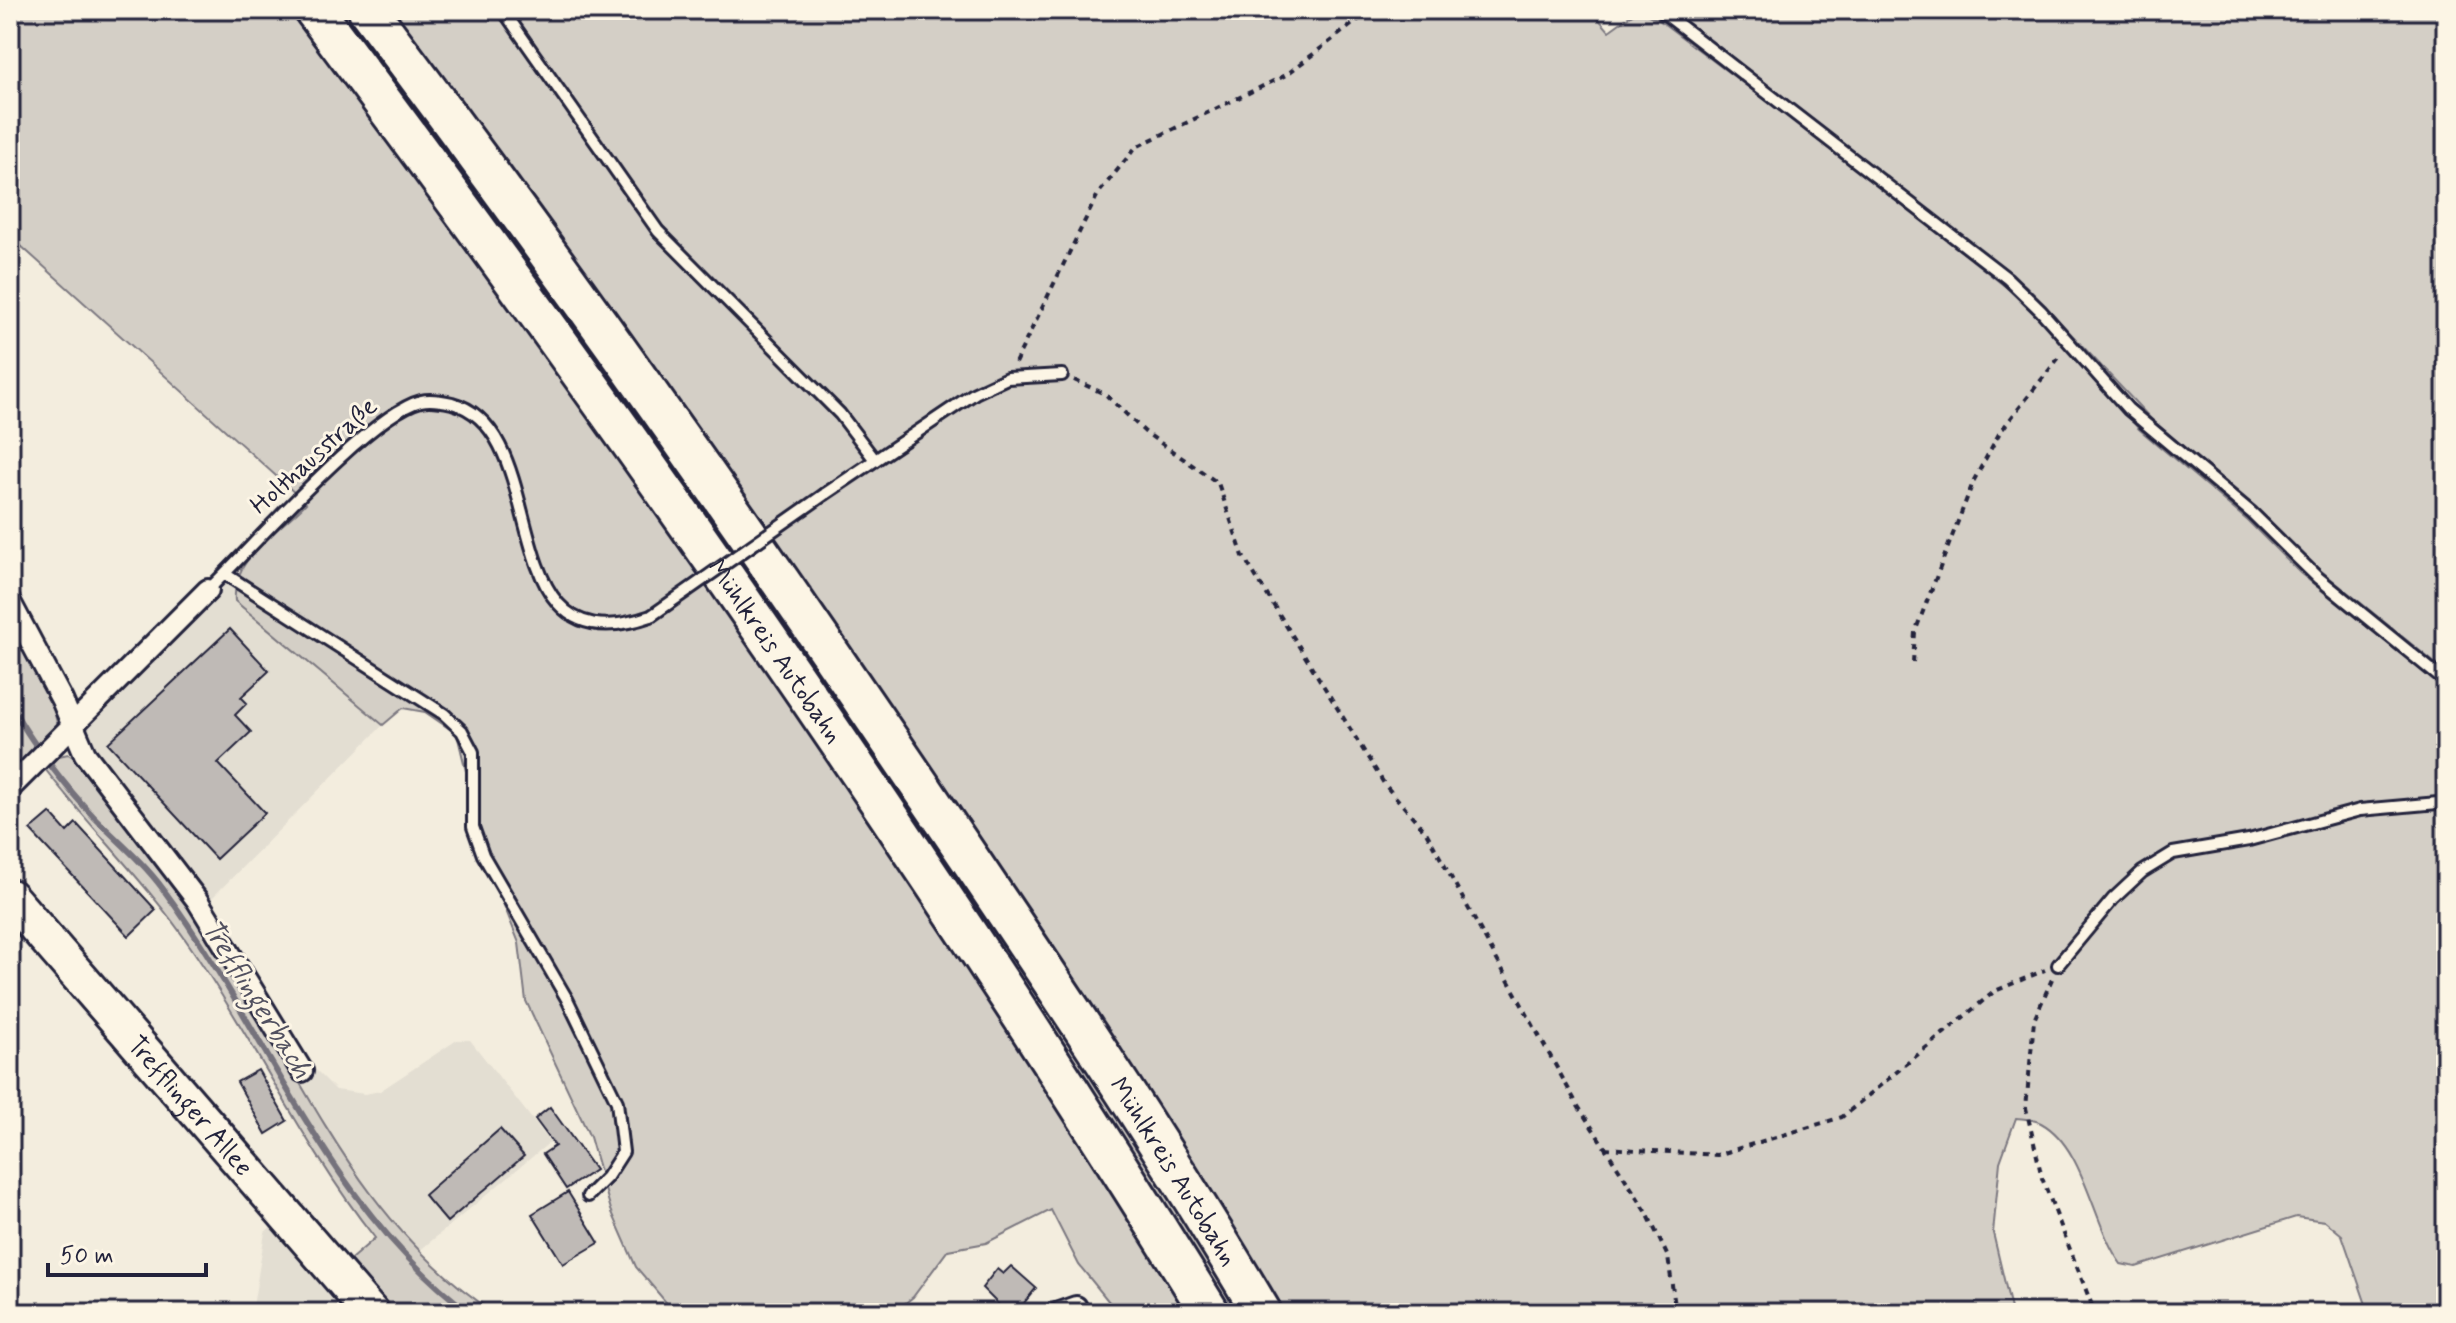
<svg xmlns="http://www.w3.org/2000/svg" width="2456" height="1323" viewBox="0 0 2456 1323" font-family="Mynerve,sans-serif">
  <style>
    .built { fill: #e3ded2 }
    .green { fill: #d4cfc6; stroke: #7b7880; stroke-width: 2 }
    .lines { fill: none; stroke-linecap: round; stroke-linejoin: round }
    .stream { stroke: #75727b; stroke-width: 6 }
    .building { fill: #bfbab6; stroke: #22223b; stroke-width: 2 }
    .service-casing { stroke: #22223b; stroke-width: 16 }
    .minor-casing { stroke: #22223b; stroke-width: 26 }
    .primary-casing { stroke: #22223b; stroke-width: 40 }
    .motorway-casing { stroke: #22223b; stroke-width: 44 }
    .path { stroke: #22223b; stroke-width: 4; stroke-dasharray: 6 6; stroke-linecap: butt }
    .service { stroke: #fcf5e5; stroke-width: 10 }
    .minor { stroke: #fcf5e5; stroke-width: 20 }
    .primary { stroke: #fcf5e5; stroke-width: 34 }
    .motorway { stroke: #fcf5e5; stroke-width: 38 }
    .service-bridge-casing { stroke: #22223b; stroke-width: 16; stroke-linecap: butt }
    .service-bridge { stroke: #fcf5e5; stroke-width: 10 }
    .labels { text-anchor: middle; stroke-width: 6; stroke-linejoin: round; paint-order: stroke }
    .street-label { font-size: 26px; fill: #22223b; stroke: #fcf5e5 }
    .water-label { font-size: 28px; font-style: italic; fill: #525160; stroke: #fcf5e5 }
  </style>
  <rect width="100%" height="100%" fill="#f3edde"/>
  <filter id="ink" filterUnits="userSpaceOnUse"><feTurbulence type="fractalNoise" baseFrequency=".0125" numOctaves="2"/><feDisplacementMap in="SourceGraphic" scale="16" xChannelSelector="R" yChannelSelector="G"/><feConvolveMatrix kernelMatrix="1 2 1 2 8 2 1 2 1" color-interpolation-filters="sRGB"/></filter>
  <g filter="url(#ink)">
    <g class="built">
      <path d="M 240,567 L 234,584 L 236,601 L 383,725 L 208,902 L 100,760 L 86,727 Z"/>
      <path d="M 457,1040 L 470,1040 L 550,1142 L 418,1252 L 392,1224 L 332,1140 L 295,1075 L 311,1065 L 336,1090 L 365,1094 L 380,1091 Z"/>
      <path d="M 273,1225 L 348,1313 L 252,1313 L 265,1232 Z"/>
    </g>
    <g class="green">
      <path d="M 10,10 L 1591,10 L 1609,31 L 1638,10 L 1659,20 L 1868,177 L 2026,303 L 2139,429 L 2248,521 L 2300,573 L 2446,690 L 2446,1313 L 2369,1313 L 2342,1235 L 2325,1221 L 2296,1217 L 2136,1267 L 2121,1264 C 2092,1224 2085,1147 2041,1123 C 2034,1119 2023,1119 2016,1118 L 2000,1162 L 1993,1233 L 2012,1313 L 1118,1313 L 1079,1265 L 1051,1210 L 986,1243 L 948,1250 L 913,1297 L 893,1313 L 675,1313 L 636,1267 L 611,1210 L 590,1137 L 526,1001 L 519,943 L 503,903 L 478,858 L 467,826 L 470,788 L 457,734 L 425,712 L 403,708 L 383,725 L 235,601 C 231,557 279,532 306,503 L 10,236 Z"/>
      <path d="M 1672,10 L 2446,10 L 2446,672 L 2309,561 L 2257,509 L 2152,420 L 2026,286 Z"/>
      <path d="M 10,622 L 51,698 L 58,727 L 10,777 Z"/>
      <path d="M 68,754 L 78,760 C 130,825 182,889 227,959 C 309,1088 362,1226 495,1313 L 391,1313 L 344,1265 L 375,1238 C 304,1148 256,1043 192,949 C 148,884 93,831 45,769 L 59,756 Z"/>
    </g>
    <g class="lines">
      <path class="stream" d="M 10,703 C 29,740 67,789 96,819 C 119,842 144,863 163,889 C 267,1029 327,1207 470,1313"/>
    </g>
    <g class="building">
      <path d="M 230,629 L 269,671 L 241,697 L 247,703 L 235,715 L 251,732 L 218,763 L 265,813 L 216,859 L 108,743 Z"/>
      <path d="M 50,813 L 67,832 L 76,823 L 156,910 L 129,936 L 30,830 Z"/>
      <path d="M 258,1070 L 287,1121 L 266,1134 L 237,1082 Z"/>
      <path d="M 550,1107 L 595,1170 L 566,1189 L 543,1154 L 555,1146 L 535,1119 Z"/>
      <path d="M 500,1129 L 524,1156 L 447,1222 L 424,1195 Z"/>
      <path d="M 568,1192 L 599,1243 L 563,1264 L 532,1214 Z"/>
      <path d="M 1011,1266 L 1036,1288 L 1016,1313 L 1007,1313 L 982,1288 L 997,1269 L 1003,1274 Z"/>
    </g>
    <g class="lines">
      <g class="service-casing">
        <g id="service">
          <path d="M 503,10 L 658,231 L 840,414 L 875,460"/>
          <path d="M 1660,10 L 2007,278 L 2041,311 L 2128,409 L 2252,513 L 2317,577 L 2446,682"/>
          <path d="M 825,494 L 975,393 L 1007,378 L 1062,375"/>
          <path d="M 225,574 L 444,714 L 462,731 L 473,752 L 473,827 L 483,855 L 567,999 L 617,1102 L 623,1152 L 607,1177 L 588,1196"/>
          <path d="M 208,590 C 252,548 369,414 421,401 C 429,399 443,401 452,403 C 558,432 487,673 651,616"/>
          <path d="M 2058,965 L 2113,899 L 2142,872 L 2173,853 L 2249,840 L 2360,810 L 2438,803 L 2446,799"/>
        </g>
      </g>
      <g class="minor-casing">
        <g id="minor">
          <path d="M 10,602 L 62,700 L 85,754 L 197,900 L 302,1071"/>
          <path d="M 10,788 L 208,590"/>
          <path d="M 1059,1313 L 1076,1307"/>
        </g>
      </g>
      <g class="primary-casing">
        <g id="primary">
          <path id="s1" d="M 10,897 L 371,1313"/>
        </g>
      </g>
      <g class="motorway-casing">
        <g id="motorway">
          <path id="s2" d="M 314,10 C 630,431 933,864 1210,1313"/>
          <path id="s3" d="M 368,10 C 564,270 752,536 934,806 C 1047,973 1160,1140 1262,1313"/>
        </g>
      </g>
      <g class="path">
        <path d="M 2442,10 L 2446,14"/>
        <path d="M 1015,363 L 1098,194 L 1136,147 L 1286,75 L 1371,10"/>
        <path d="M 1074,380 L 1105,394 L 1145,432 L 1218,483 L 1243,556 L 1385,785 L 1426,832 L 1578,1106 L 1646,1211 L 1668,1257 L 1676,1313"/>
        <path d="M 1913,662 L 1915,632 L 1974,480 L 2000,432 L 2061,355"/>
        <path d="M 2052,979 L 2034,1020 L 2026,1108 L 2042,1178 L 2095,1313"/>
        <path d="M 1605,1148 L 1717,1155 L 1842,1117 L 1995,991 L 2045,970"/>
      </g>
      <use href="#service" class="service"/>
      <use href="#minor" class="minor"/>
      <use href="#primary" class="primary"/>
      <use href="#motorway" class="motorway"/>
      <g class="service-bridge-casing">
        <path id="service-bridge" d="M 651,616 L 825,494"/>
      </g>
      <use href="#service-bridge" class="service-bridge"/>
    </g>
  </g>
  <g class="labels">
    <g class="street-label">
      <text transform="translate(313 455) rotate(-42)" y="9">Holthausstraße</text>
      <text dy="9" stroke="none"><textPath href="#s2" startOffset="790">Mühlkreis Autobahn</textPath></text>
      <text dy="9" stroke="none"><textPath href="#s1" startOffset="276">Trefflinger Allee</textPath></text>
      <text dy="9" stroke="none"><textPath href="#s3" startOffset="1414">Mühlkreis Autobahn</textPath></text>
    </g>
    <g class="water-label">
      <text transform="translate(258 998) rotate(58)" y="10">Trefflingerbach</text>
    </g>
  </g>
  <rect width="2456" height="1323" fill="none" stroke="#fcf5e5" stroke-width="40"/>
  <rect x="20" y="20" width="2416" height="1283" fill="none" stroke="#22223b" stroke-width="3" filter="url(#ink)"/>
  <path d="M48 1263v12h158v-12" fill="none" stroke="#22223b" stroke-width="4"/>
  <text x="60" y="1263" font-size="24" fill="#22223b" stroke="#fcf5e5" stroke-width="6" paint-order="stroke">50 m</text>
</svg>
